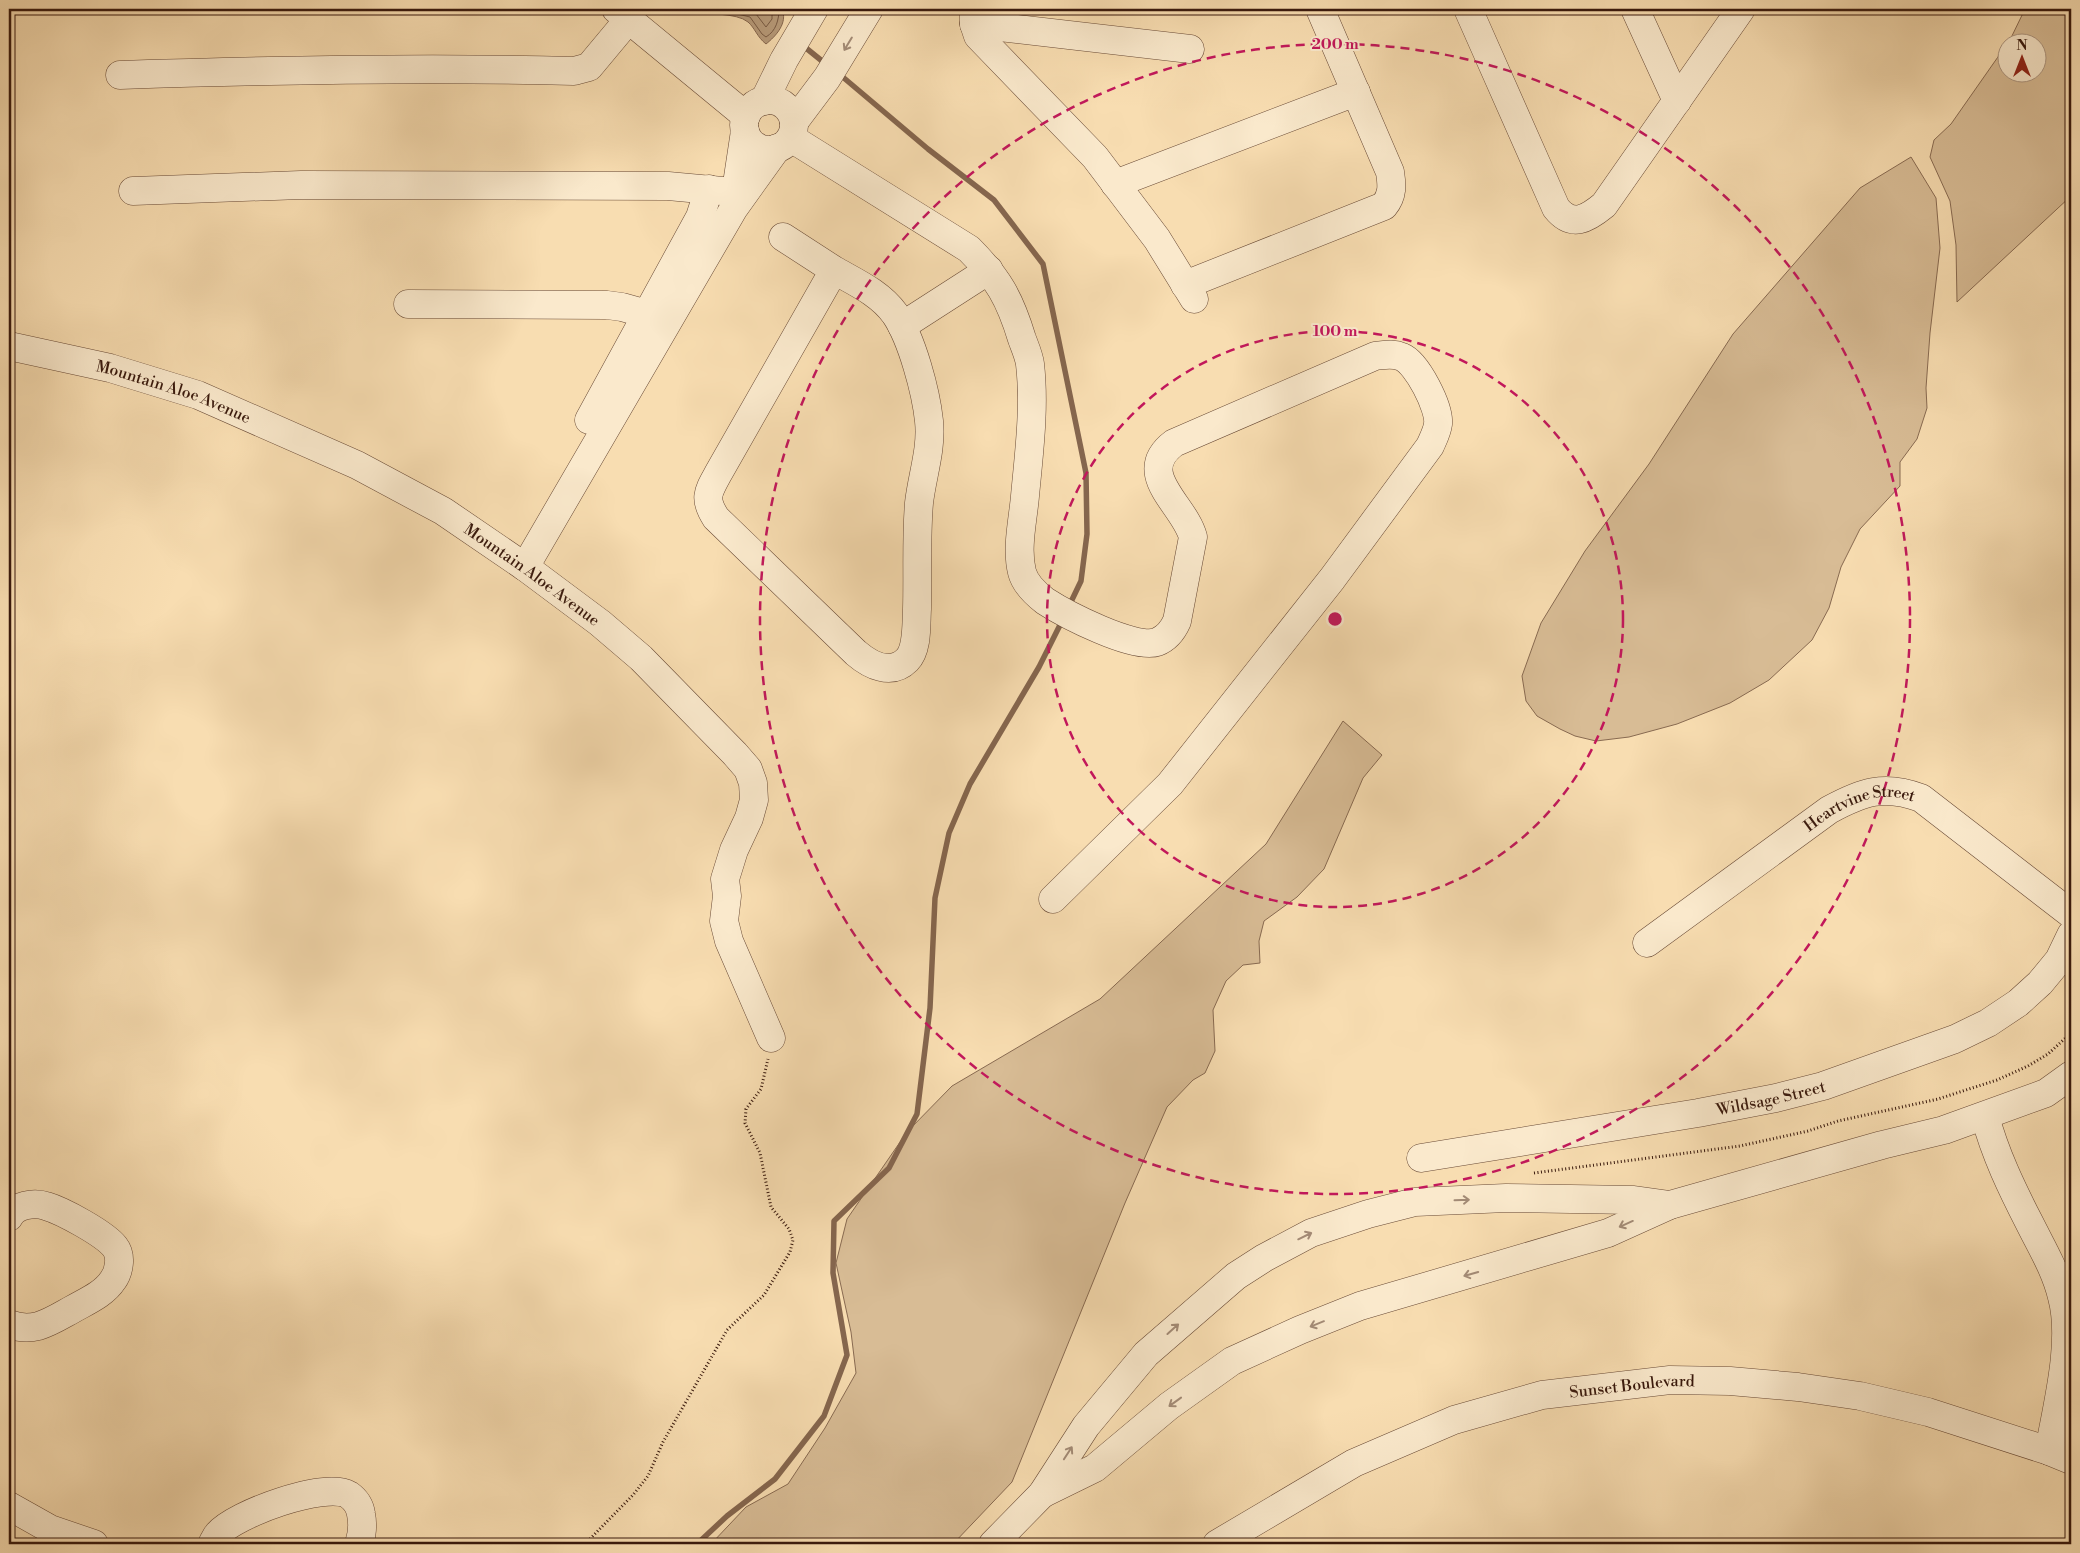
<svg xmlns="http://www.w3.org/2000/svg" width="2080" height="1553" viewBox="0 0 2080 1553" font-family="'Libre Bodoni',serif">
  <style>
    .green { fill: #d8bc95; stroke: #886a51 }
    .water { fill: #b79a79; stroke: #85664e }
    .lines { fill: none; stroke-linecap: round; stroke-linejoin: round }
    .shore { stroke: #785a43; stroke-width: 1 }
    .stream { stroke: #85664e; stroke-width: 5.5 }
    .minor-casing { stroke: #694a36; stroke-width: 29 }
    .path { stroke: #39190d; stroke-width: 3; stroke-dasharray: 1 2.5; stroke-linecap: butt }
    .minor { stroke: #fae9cc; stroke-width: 28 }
    .oneway { stroke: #a38b76 }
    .ring { fill: none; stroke: #c2185b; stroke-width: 2.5; stroke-dasharray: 9 6 }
    .labels { text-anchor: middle; stroke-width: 4; stroke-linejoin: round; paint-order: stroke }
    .street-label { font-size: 16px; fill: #39190d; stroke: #fae9cc }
    .centre { fill: #c2185b; stroke: #fae9cc; stroke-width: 2.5 }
    .ring-label { font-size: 15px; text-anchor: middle; font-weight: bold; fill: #c2185b; stroke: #fae9cc; stroke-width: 4; stroke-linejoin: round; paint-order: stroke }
  </style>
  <rect width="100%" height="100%" fill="#f8ddb1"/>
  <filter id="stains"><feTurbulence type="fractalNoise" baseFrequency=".004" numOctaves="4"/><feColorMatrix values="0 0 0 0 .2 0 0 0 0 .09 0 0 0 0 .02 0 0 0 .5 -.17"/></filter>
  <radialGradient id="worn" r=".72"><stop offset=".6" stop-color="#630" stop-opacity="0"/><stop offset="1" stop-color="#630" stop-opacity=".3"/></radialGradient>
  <g class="green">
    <path d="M 2025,9 L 2071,9 L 2071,196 L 1957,302 L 1956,245 L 1950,201 L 1930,157 L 1934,140 L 1951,124 L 2007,44 L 2008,72 L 2038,72 L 2038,42 L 2009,42 Z"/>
    <path d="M 1911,157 L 1936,198 L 1940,248 L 1930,333 L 1926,388 L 1927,408 L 1917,439 L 1900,462 L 1900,486 L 1860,529 L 1841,567 L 1829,608 L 1812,640 L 1769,680 L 1730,703 L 1677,724 L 1629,737 L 1596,741 L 1575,736 L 1560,729 L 1537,716 L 1526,701 L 1522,676 L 1541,623 L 1585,551 L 1649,464 L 1733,334 L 1860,188 Z"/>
    <path d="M 1343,721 L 1382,755 L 1363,778 L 1324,869 L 1297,897 L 1264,921 L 1259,941 L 1260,963 L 1243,965 L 1226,981 L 1213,1010 L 1215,1051 L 1205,1073 L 1193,1080 L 1167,1107 L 1125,1203 L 1012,1482 L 953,1544 L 711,1544 L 746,1507 L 788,1484 L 825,1428 L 856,1373 L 851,1332 L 836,1263 L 847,1219 L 907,1132 L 952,1086 L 1100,999 L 1266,844 Z"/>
  </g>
  <path class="water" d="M 693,9 L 782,9 C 788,23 776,36 766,44 C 757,37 755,28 748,22 C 736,12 707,16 693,9 Z"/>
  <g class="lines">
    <g class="shore">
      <path d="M 717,9 L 750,17 L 762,34 L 766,37 C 776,31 779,20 779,9"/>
      <path d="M 744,9 L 756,14 L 766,27 L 772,19 L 772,9"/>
    </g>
    <g class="stream">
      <path d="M 801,44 L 827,65"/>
      <path d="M 838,73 L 928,149 L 994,200 L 1043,264 L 1086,473 L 1087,534 L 1081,581 L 1069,606"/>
      <path d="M 697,1544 L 727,1516 L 775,1479 L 824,1416 L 847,1355 L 833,1273 L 834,1221 L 889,1168 L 917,1114 L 930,1008 L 935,898 L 949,833 L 970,784 L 1039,667 L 1063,619"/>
    </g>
    <g class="minor-casing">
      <g id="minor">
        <path d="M 616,9 L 746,116"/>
        <path d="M 974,9 L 974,24 L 978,36 L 1095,157 L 1157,239 L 1194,299"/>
        <path d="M 1468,9 L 1556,208 C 1572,228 1587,219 1604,205 L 1741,9"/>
        <path d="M 1635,9 L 1677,101"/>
        <path d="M 974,24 L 1190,49"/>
        <path d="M 120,75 C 272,70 423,67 574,71 L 589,67 L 629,19"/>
        <circle cx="769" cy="125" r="25"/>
        <path d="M 764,101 L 784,60 L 814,9"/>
        <path d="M 794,122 L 827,78 L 869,9"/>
        <path d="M 791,138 L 969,249 C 998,278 1010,299 1022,339 C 1025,347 1029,356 1030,364 C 1035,407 1029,453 1025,496 C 1023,520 1016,548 1022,572 C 1025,584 1036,594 1045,601 C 1065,614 1134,650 1157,642 C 1167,638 1173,630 1177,621 L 1193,537 C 1185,505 1133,474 1174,443 L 1375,356 C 1385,355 1393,353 1402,357 C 1417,363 1440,408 1438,424 C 1437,432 1433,439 1430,446 L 1332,579 L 1170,784 L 1053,899"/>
        <path d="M 1115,184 L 1356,92"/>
        <path d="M 133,191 L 301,185 L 668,186 L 744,193"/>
        <path d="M 734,204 L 745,131"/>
        <path d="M 783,237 C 800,248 817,259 834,270 C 855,282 880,293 895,314 C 912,339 926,392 929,421 C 932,449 922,476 919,503 C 916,538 918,574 917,609 C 916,624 918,649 907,660 C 891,676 870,665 856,653 L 716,518 C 703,498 708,492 719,472 L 834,270"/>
        <path d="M 1185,285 L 1384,206 C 1393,195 1392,185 1390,172 L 1320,9"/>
        <path d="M 408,304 L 607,305 L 622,307 L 647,314"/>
        <path d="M 902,326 L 989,270"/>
        <path id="s1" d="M 9,346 L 110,368 L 198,395 L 357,465 L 443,511 L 525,567 L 600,623 L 641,658 L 735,754 L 748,769 L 753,783 L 754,800 L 749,818 L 734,850 L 725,879 L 727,896 L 724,921 L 729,941 L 771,1038"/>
        <path d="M 589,420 L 700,217 L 709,189"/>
        <path d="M 525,567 L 734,208 L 777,148"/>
        <path id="s2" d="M 1647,943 L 1829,810 C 1862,792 1884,784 1921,798 L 2071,914"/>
        <path d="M 1985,1116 C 1995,1154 2012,1189 2030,1224 C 2042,1248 2056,1271 2062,1297 C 2074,1342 2057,1406 2049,1451"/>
        <path id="s3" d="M 1421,1158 L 1698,1113 L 1776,1098 L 1823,1086 L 1955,1039 L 1988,1023 L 2018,1003 L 2040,983 L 2059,960 L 2071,935"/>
        <path d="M 9,1217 C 15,1205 34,1202 46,1206 C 63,1211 105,1234 115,1247 C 122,1256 119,1272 113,1280 C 104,1294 87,1301 73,1309 C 51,1321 34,1334 9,1324"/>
        <path d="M 1042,1494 L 1095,1468 L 1169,1406 L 1232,1361 L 1300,1330 L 1360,1306 L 1608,1233 L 1670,1205 L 1882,1145 L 1944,1130 L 2046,1093 L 2071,1075"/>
        <path d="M 9,1506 L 50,1529 L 94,1544"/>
        <path d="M 212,1544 C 214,1541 215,1537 218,1534 C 235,1514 325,1481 349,1495 C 356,1500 360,1507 361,1514 C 363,1524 362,1535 359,1544"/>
        <path d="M 993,1544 L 1042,1494 L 1086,1426 L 1146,1354 L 1236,1276 L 1264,1258 L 1311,1233 L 1368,1214 L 1415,1202 L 1506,1198 L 1634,1200 L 1670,1205"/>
        <path id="s4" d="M 1217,1544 L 1354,1463 L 1454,1420 L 1542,1395 L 1670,1380 L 1730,1381 L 1798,1387 L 1860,1396 L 1928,1412 L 2049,1451 L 2071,1460"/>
      </g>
    </g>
    <g class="path">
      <path d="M 1534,1173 L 1740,1146 L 1808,1131 L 1838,1121 L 1938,1099 L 1997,1080 L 2028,1066 L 2048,1054 L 2071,1033"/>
      <path d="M 585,1544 L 633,1495 L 648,1476 L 663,1442 L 727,1330 L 764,1295 L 790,1252 L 793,1240 L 789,1229 L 771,1207 L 760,1153 L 745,1123 L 746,1109 L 761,1089 L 768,1059"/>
    </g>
    <use href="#minor" class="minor"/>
  </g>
  <defs><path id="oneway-shaft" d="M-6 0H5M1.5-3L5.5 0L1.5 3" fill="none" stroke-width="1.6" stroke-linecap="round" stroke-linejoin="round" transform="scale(1.25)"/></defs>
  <g class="oneway">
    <use href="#oneway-shaft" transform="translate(848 44) rotate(121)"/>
    <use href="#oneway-shaft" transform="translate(1462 1200) rotate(-2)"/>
    <use href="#oneway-shaft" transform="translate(1626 1224) rotate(156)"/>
    <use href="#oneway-shaft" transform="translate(1305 1236) rotate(-26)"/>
    <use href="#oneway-shaft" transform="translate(1471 1274) rotate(164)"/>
    <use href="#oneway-shaft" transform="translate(1317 1324) rotate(158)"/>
    <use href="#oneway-shaft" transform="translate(1173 1329) rotate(-42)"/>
    <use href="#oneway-shaft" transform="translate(1175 1402) rotate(144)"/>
    <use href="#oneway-shaft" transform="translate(1068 1453) rotate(-57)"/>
  </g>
  <g class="ring">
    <circle cx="1335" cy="619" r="288"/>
    <circle cx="1335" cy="619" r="575"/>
  </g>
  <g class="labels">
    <g class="street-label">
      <text dy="6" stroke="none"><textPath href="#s1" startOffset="171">Mountain Aloe Avenue</textPath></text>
      <text dy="6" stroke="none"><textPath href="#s1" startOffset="576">Mountain Aloe Avenue</textPath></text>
      <text dy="6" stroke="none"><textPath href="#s2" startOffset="256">Heartvine Street</textPath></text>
      <text dy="6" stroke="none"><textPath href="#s3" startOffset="355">Wildsage Street</textPath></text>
      <text dy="6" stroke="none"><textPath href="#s4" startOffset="450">Sunset Boulevard</textPath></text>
    </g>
  </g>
  <circle cx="1335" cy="619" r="8" class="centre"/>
  <g class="ring-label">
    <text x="1335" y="49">200 m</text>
    <text x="1335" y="336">100 m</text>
  </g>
  <rect width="2080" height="1553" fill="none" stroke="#f8ddb1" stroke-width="30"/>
  <rect x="10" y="10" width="2060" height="1533" fill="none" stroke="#39190d" stroke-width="2.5"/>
  <rect x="15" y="15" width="2050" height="1523" fill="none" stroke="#39190d"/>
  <g transform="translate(2022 58)"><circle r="24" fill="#fae9cc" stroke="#ad9680"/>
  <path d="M0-4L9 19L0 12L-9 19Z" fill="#8f2418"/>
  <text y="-8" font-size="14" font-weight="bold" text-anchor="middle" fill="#39190d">N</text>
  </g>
  <rect width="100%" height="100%" filter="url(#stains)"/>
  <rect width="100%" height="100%" fill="url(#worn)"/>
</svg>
